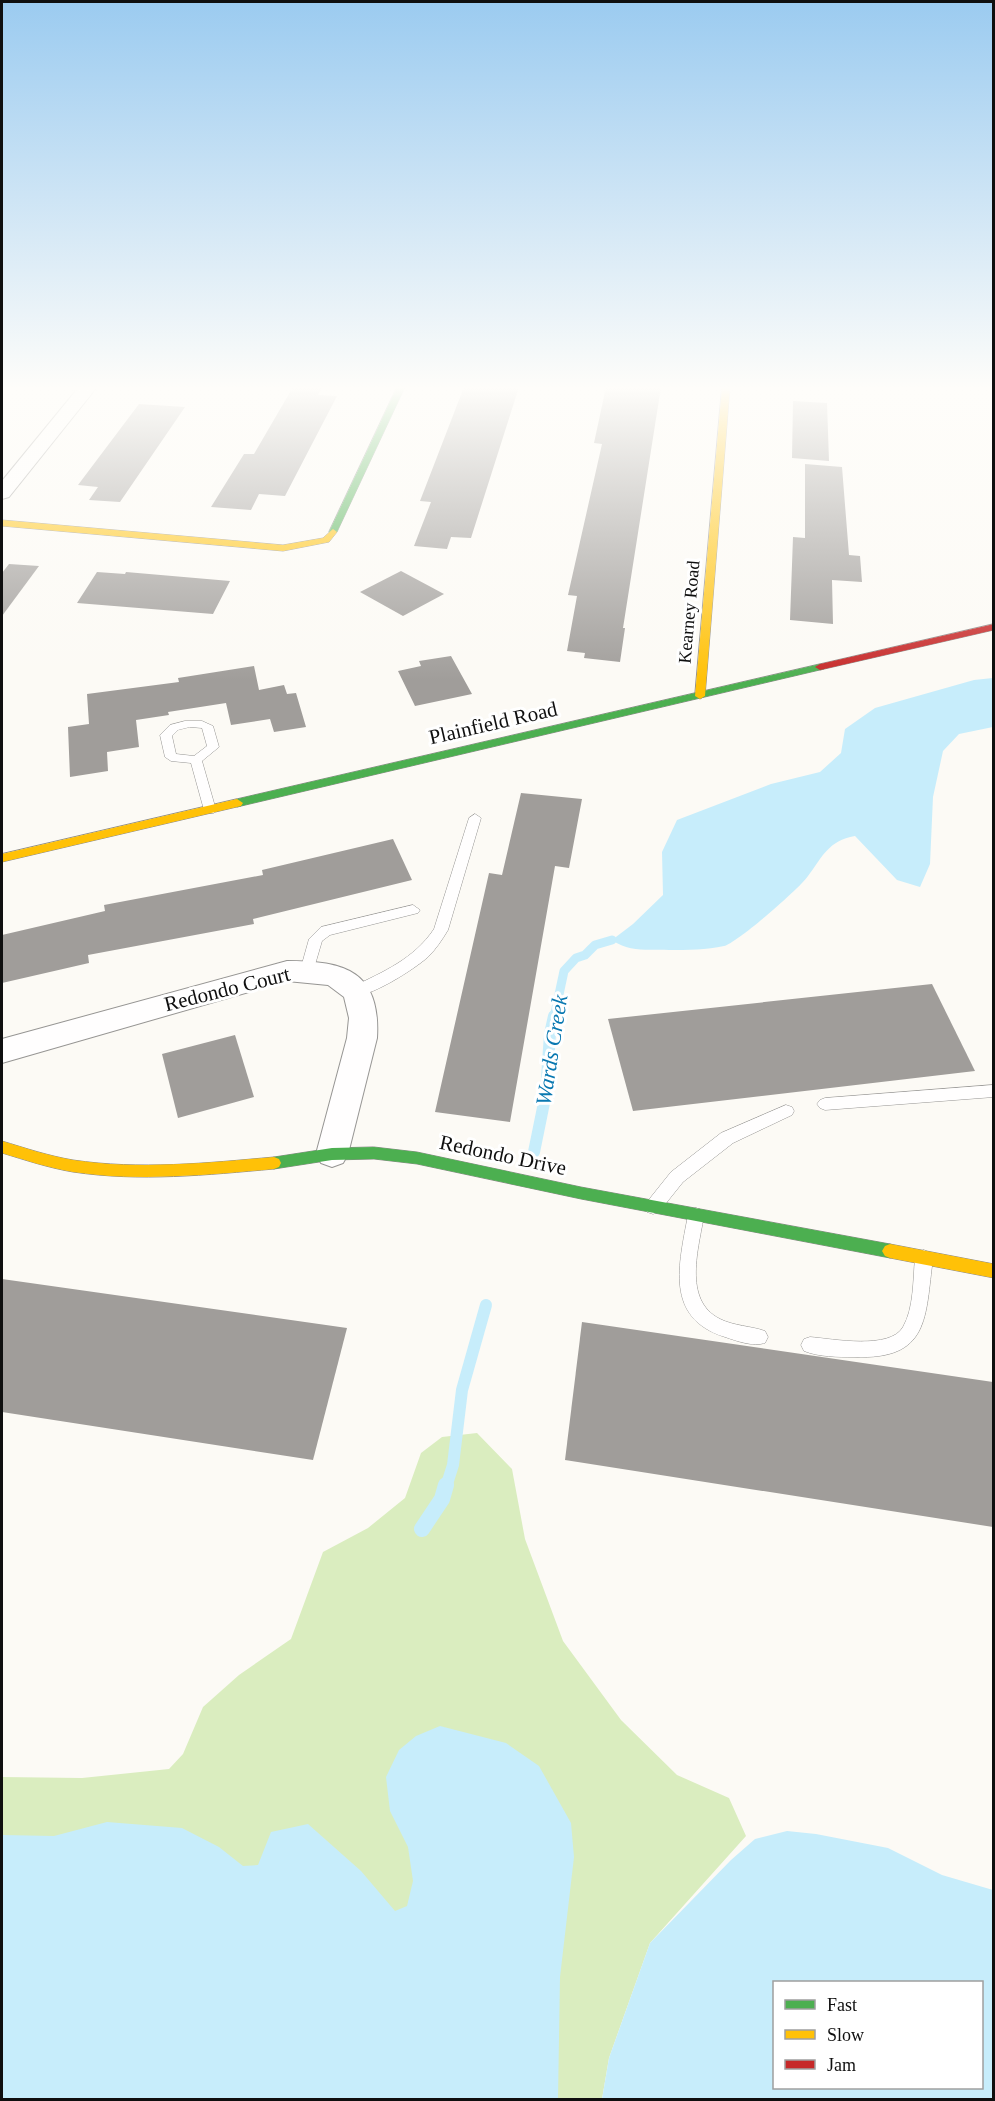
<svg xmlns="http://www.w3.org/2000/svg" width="995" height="2101" viewBox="0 0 995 2101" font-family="'Times New Roman',serif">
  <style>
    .forest { fill: #daedbf }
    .water { fill: #c7edfb; fill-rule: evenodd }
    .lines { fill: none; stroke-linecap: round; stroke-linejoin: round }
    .stream-far2 { stroke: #c7edfb; stroke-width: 9 }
    .stream-far1 { stroke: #c7edfb; stroke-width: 12 }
    .stream { stroke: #c7edfb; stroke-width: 16 }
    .building { fill: #a09d9a }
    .lane-casing { stroke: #969593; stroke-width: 1 }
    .street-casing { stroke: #969593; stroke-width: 2 }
    .fast-casing { stroke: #8c8b89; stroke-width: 1 }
    .slow-casing { stroke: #8c8b89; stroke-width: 1 }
    .jam-casing { stroke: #8c8b89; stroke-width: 1 }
    .lane { fill: #fffefe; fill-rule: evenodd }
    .street { fill: #fffefe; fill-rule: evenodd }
    .fast { fill: #4caf50; fill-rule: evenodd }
    .slow { fill: #ffc107; fill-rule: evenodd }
    .jam { fill: #c62828; fill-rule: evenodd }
    .labels { text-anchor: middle; stroke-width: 6; stroke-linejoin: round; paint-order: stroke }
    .far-street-label { font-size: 18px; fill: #0f0f0f; stroke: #fff }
    .street-label { font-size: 21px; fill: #0f0f0f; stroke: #fff }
    .water-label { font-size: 22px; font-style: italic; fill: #0978b1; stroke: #fff }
  </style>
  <rect width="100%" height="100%" fill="#fcfaf5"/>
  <path class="forest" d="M 477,1433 L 512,1469 L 525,1539 L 563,1641 L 621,1720 L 677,1775 L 729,1798 L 746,1836 L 650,1943 L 609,2058 L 602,2099 L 2,2100 L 2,1777 L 82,1778 L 169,1769 L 183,1754 L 203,1707 L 239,1675 L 291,1639 L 323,1552 L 368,1528 L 405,1498 L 421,1453 L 442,1437 Z"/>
  <g class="water">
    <path d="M 993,678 L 993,727 L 959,734 L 943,751 L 933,797 L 930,864 L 920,887 L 897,880 L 855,836 C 828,841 823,856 808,876 C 799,889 738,942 724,946 C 707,950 687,950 669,950 C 648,949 630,953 612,940 L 633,924 L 663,895 L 662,852 L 677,820 L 771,784 L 820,772 L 841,753 L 845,729 L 875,708 L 974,680 Z"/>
    <path d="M 440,1726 L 506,1743 L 539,1766 L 571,1823 L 574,1857 L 560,1977 L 558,2099 L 2,2099 L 2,1835 L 54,1836 L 107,1822 L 182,1828 L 219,1847 L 243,1866 L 258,1865 L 271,1832 L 308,1824 L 361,1871 L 395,1911 L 407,1906 L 413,1881 L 408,1847 L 390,1811 L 386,1777 L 399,1750 L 416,1736 Z"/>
    <path d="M 787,1831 L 816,1834 L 888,1848 L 942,1875 L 993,1890 L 993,2099 L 602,2099 L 609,2058 L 650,1943 L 731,1860 L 755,1839 ZM 774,1982 L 982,1982 L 982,2088 L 774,2088 Z"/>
  </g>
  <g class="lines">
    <path class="stream-far2" d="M 554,1018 L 564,971 L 576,958 L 585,955 L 595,945 L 612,940"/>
    <g class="stream-far1">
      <path d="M 534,1152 L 546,1093 L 550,1034 L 554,1016"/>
      <path d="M 446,1487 L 453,1465 L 462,1390 L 486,1305"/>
    </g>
    <path class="stream" d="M 422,1529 L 442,1499 L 446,1485"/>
  </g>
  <g class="building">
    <path d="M 293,387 L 323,387 L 318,395 L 337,396 L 285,496 L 259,494 L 251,510 L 211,507 L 244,454 L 254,454 Z"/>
    <path d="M 464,387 L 519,387 L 471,538 L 451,537 L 447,549 L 414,546 L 431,502 L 420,501 Z"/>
    <path d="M 606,387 L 661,387 L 623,628 L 625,628 L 620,662 L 584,658 L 585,653 L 567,651 L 577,596 L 568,595 L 602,444 L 594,443 Z"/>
    <path d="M 793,401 L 827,403 L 829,461 L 792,458 Z"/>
    <path d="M 139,404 L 185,407 L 120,502 L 89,500 L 98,487 L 78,485 Z"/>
    <path d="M 805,464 L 842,467 L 849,555 L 860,556 L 862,582 L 832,580 L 833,624 L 790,620 L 793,537 L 805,538 Z"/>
    <path d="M 9,564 L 39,566 L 2,616 L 2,573 Z"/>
    <path d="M 401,571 L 444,594 L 403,616 L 360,592 Z"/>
    <path d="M 97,572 L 125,574 L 126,572 L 230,581 L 213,614 L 77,603 Z"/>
    <path d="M 451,656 L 472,694 L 415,706 L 398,671 L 421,666 L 419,661 Z"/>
    <path d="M 254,666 L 259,690 L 284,685 L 287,694 L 296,693 L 306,727 L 274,732 L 270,719 L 231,725 L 226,703 L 168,712 L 169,715 L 136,720 L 139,747 L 107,752 L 108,771 L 70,777 L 68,727 L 89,724 L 87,694 L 179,682 L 178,678 Z"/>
    <path d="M 521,793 L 582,799 L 569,868 L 555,866 L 510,1122 L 435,1112 L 489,873 L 502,875 Z"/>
    <path d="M 393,839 L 412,880 L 253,919 L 254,924 L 88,955 L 89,963 L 2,983 L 2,935 L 105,911 L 104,905 L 263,875 L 262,870 Z"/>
    <path d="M 932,984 L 975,1071 L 633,1111 L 608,1019 Z"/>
    <path d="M 235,1035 L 254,1097 L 178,1118 L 162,1054 Z"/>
    <path d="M 2,1279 L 347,1328 L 313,1460 L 2,1412 Z"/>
    <path d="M 582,1322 L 993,1382 L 993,1527 L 565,1460 Z"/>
  </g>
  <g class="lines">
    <g class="lane-casing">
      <g id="lane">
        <path d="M 185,721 L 202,721 L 213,726 L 219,747 L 202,761 L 216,810 L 214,813 L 206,813 L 204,810 L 191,763 L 171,761 L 165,757 L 160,735 L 170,725 ZM 190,727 L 202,728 L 207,746 L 194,756 L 176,754 L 172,736 L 178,730 Z"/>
        <path d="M 475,814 L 481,818 L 448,930 C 442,940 436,949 428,957 C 416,968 367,1000 352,995 L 350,991 L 352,987 C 383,972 414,959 434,929 L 469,818 Z"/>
        <path d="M 413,905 L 420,910 L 418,913 L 330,935 L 322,941 L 312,975 L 302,975 L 300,971 L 309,939 L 321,927 Z"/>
        <path d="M 994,1085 L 994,1097 L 825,1110 L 820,1108 L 817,1104 L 820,1100 L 825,1098 Z"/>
        <path d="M 786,1105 L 792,1107 L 794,1111 L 792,1115 L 733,1143 L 683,1182 L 659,1212 L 653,1214 L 647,1212 L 645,1207 L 647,1202 L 671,1172 L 721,1133 Z"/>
        <path d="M 696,1208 L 702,1210 L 704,1215 C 699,1247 682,1300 720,1319 C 734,1326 751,1326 765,1331 L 768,1337 L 765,1343 C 753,1347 737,1341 725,1337 C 664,1318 679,1264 688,1215 L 690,1210 Z"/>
        <path d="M 924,1250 L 930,1253 L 933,1258 C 925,1318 930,1360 854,1357 C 838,1357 819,1357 804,1351 L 801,1345 L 804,1339 L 810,1337 C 833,1339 890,1350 903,1327 C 914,1308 913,1279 915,1258 L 918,1253 Z"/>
      </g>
    </g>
    <g class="street-casing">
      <g id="street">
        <path d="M 79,387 L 97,387 L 9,497 L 2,499 L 2,481 Z"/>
        <path d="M 287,961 C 345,961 381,971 377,1038 L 348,1154 L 343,1163 L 332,1167 L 321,1163 L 316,1154 L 347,1038 L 349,1018 L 344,997 L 328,985 L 287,981 L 2,1063 L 2,1039 Z"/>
      </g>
    </g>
    <g class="fast-casing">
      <g id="fast">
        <path d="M 397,387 L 405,387 L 337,532 L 330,534 L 329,532 Z"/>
        <path d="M 820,664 L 824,665 L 824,669 L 237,807 L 231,803 L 237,799 Z"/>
        <path d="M 374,1147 L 417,1152 L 581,1187 L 890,1244 L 895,1246 L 898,1251 L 895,1256 L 890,1258 L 581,1199 L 417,1164 L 374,1159 L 332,1160 L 274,1169 L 269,1167 L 267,1163 L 269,1159 L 274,1157 L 332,1148 Z"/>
      </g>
    </g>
    <g class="slow-casing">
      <g id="slow">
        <path d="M 722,387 L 730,387 L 705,696 L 700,699 L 695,696 Z"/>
        <path d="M 2,520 L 283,545 L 323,538 L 333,529 L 337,532 L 329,542 L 283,551 L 2,526 Z"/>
        <path d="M 237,799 L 243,803 L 241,806 L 2,862 L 2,854 Z"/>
        <path d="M 2,1141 C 25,1148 49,1156 73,1160 C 140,1170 207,1163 274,1157 L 279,1159 L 281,1163 L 279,1167 L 274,1169 C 207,1175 140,1182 73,1172 C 49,1168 25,1160 2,1153 Z"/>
        <path d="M 890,1244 L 994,1264 L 994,1278 L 890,1258 L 885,1256 L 882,1251 L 885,1246 Z"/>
      </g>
    </g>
    <g class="jam-casing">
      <path id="jam" d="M 994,624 L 994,630 L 820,670 L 815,667 L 820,664 Z"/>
    </g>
    <use href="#lane" class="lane"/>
    <use href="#street" class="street"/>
    <use href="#fast" class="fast"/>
    <use href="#slow" class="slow"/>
    <use href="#jam" class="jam"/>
  </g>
  <linearGradient id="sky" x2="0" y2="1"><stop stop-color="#9bcbf0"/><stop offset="0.57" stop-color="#fefdfa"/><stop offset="1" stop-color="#fefdfa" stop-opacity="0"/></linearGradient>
  <rect width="995" height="681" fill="url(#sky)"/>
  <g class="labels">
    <g class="far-street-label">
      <text transform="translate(689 612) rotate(-85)" y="6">Kearney Road</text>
    </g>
    <g class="street-label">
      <text transform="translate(493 723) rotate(-13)" y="7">Plainfield Road</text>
      <text transform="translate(227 989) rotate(-14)" y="7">Redondo Court</text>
      <text transform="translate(503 1155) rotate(12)" y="7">Redondo Drive</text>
    </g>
    <g class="water-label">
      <text transform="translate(551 1050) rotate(-81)" y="8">Wards Creek</text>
    </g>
  </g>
  <rect width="995" height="2101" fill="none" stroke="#0f0f0f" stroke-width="6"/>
  <rect x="773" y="1981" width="210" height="108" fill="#ffffff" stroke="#9f9f9f" stroke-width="1.5"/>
  <rect x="785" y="2000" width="30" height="9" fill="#4caf50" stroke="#9f9f9f" stroke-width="1.5"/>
  <text x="827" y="2011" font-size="18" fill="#0f0f0f">Fast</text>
  <rect x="785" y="2030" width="30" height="9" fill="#ffc107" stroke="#9f9f9f" stroke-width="1.5"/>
  <text x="827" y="2041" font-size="18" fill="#0f0f0f">Slow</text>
  <rect x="785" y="2060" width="30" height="9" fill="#c62828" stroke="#9f9f9f" stroke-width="1.5"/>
  <text x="827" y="2071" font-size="18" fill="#0f0f0f">Jam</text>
</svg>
